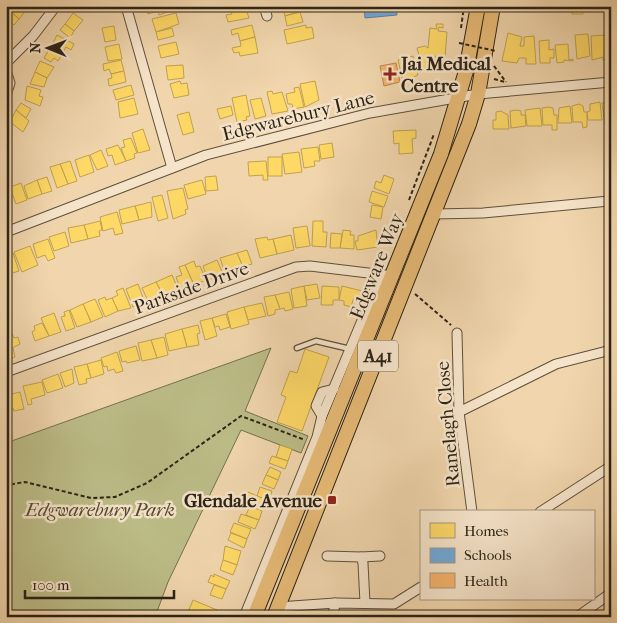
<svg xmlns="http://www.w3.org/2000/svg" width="617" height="623" viewBox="0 0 617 623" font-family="'IM FELL French Canon',serif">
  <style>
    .green { fill: #bcbd88; stroke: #74704f }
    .homes { fill: #ffd966; stroke: #c0a24e }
    .schools { fill: #6fa8dc; stroke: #5b80a1 }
    .health { fill: #f6b26b; stroke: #b98752 }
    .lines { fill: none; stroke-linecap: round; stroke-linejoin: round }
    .service-casing { stroke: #5d503c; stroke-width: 7 }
    .minor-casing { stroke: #5d503c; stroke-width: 11 }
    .trunk-casing { stroke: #2c2316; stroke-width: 16 }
    .path { stroke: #2c2316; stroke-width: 2; stroke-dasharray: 4 2.5; stroke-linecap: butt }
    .service { stroke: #f6e4ca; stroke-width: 4.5 }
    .minor { stroke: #f6e4ca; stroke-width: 9 }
    .trunk { stroke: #e8bb76; stroke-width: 14 }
    .path-bridge { stroke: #2c2316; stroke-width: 2; stroke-dasharray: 4 2.5; stroke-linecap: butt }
    .poi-dot { fill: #8f2418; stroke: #f6e4ca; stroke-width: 2 }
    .labels { text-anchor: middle; stroke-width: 5; stroke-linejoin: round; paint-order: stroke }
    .shield { fill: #f6e4ca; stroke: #695d4c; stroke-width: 1 }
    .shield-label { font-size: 18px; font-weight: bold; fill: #2c2316 }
    .poi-label { font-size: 19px; font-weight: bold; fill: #2c2316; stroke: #f6e4ca; text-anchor: start }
    .street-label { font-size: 19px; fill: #2c2316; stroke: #f6e4ca }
    .park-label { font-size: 19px; font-style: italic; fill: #504a32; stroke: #f6e4ca }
  </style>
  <rect width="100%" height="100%" fill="#f1d6ad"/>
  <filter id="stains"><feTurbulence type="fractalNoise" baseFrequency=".004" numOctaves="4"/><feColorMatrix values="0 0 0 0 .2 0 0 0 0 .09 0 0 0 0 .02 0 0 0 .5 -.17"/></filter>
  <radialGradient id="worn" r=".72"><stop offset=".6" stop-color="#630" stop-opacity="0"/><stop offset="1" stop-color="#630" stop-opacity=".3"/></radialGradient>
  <path class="green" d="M 271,348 L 245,411 L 308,436 L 301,453 L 241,430 L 168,582 L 155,617 L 6,617 L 6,443 Z"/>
  <g class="homes">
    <path d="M 14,6 L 23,6 L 27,9 L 19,19 L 10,11 Z"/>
    <path d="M 146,6 L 165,6 L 167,12 L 159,15 L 158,11 L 148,14 Z"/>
    <path d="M 238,6 L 245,6 L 249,18 L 228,22 L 226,15 L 232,14 L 230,8 Z"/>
    <path d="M 283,6 L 305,6 L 306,9 L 285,16 Z"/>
    <path d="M 583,6 L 583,14 L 572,14 L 571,7 Z"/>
    <path d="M 10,11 L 19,19 L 14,25 L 6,18 Z"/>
    <path d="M 300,12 L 303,22 L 287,26 L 285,16 Z"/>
    <path d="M 73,13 L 83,20 L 74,31 L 65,24 Z"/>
    <path d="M 176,13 L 179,24 L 156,32 L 152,19 Z"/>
    <path d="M 65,24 L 74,31 L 70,38 L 60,30 Z"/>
    <path d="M 436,24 L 443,24 L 443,28 L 439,27 L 438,31 L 447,32 L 445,58 L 435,56 L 438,67 L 419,72 L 416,60 L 420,59 L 417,48 L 425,46 L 428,48 L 430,28 L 437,29 Z"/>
    <path d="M 252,25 L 255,37 L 240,41 L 238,33 L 232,35 L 231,30 Z"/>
    <path d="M 306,25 L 306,28 L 312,27 L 314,38 L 287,44 L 284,30 Z"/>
    <path d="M 114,26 L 116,40 L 105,42 L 102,28 Z"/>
    <path d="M 172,28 L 174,36 L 158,40 L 156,32 Z"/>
    <path d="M 508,33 L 522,37 L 520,46 L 524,46 L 524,37 L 534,36 L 536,64 L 526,64 L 526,58 L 519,58 L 517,63 L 502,61 Z"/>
    <path d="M 588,34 L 590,56 L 577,59 L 575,35 Z"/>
    <path d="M 57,35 L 74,44 L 71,50 L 66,47 L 63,53 L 52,45 Z"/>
    <path d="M 607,35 L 609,59 L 603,60 L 603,57 L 592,60 L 591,36 Z"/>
    <path d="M 255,37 L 258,53 L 240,56 L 239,52 L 234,53 L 232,48 L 241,46 L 240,41 Z"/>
    <path d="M 549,40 L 549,50 L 554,49 L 554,58 L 550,58 L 550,63 L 540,63 L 539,41 Z"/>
    <path d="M 176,42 L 179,54 L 161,58 L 158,46 Z"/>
    <path d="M 119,44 L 122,59 L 108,61 L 105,47 Z"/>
    <path d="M 568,44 L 569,60 L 573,59 L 573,61 L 564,60 L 564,62 L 557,63 L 555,45 Z"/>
    <path d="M 52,45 L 63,53 L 58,61 L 54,58 L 51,62 L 44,58 Z"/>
    <path d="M 413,56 L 418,75 L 403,82 L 398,60 Z"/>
    <path d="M 121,60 L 124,71 L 111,74 L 109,69 L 104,71 L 103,64 Z"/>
    <path d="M 40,61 L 54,67 L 47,78 L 35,72 Z"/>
    <path d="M 183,65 L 184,78 L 168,80 L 166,66 Z"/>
    <path d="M 124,71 L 126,82 L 109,86 L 108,79 L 112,78 L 111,74 Z"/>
    <path d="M 35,72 L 47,78 L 44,87 L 30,84 Z"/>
    <path d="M 180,81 L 181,84 L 187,83 L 189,95 L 174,98 L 170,84 Z"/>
    <path d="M 315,81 L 319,100 L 305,107 L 300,84 Z"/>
    <path d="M 131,85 L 134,95 L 116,100 L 113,90 Z"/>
    <path d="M 27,86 L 41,90 L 39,96 L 43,97 L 40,106 L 25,100 Z"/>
    <path d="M 299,87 L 304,107 L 293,109 L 292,104 L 288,104 L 286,94 L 295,92 L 294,88 Z"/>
    <path d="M 272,91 L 273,94 L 282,92 L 288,111 L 272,114 L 267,92 Z"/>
    <path d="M 246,95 L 250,116 L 246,117 L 247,120 L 237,122 L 232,98 Z"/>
    <path d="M 134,98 L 138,114 L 120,118 L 118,102 Z"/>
    <path d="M 261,98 L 266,116 L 255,119 L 250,100 Z"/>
    <path d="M 600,102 L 602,120 L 588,120 L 587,112 L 590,111 L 590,104 Z"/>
    <path d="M 610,102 L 611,125 L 605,125 L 602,103 Z"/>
    <path d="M 21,103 L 31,109 L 26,118 L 16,110 Z"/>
    <path d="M 579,104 L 583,106 L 584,112 L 587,112 L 587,127 L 583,128 L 582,122 L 573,122 L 572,106 Z"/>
    <path d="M 231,106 L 233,115 L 220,119 L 217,109 Z"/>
    <path d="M 570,106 L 572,123 L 558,123 L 559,108 Z"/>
    <path d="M 549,107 L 553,108 L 554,115 L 557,115 L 557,130 L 552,130 L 552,125 L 543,125 L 542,108 Z"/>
    <path d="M 540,108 L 542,126 L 527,126 L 525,110 Z"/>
    <path d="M 16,110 L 29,121 L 23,132 L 10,122 Z"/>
    <path d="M 517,110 L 521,111 L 521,115 L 525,115 L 526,126 L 511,128 L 510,111 Z"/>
    <path d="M 501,111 L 508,115 L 509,129 L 493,129 L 493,120 L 496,120 L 496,112 Z"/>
    <path d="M 189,112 L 194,132 L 183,135 L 177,115 Z"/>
    <path d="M 143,129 L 150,150 L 138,153 L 132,133 Z"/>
    <path d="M 416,130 L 416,138 L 412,139 L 413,153 L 399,154 L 399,143 L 394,144 L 393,131 Z"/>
    <path d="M 131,138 L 137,153 L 134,154 L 135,158 L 126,161 L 121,148 L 125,147 L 123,140 Z"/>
    <path d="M 332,143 L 334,157 L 321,159 L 319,145 Z"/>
    <path d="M 118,145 L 126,161 L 115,165 L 112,155 L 108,156 L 106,149 Z"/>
    <path d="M 318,147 L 320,161 L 314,161 L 315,166 L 304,168 L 301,149 Z"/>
    <path d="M 101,150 L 108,166 L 97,170 L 90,155 Z"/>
    <path d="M 299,152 L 302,172 L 285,174 L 282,154 Z"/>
    <path d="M 89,155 L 94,172 L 80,177 L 75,160 Z"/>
    <rect x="268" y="157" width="14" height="19"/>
    <path d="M 70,161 L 77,181 L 68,184 L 60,164 Z"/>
    <path d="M 266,161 L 268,180 L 263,180 L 263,175 L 249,176 L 248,162 Z"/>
    <path d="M 60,164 L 68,184 L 57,188 L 50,167 Z"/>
    <path d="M 384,175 L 394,179 L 389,194 L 374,188 L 376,181 L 381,183 Z"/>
    <path d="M 216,176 L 218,190 L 206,191 L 205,177 Z"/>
    <path d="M 47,177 L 52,191 L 42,194 L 37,180 Z"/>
    <path d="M 37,180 L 42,194 L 28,199 L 24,186 Z"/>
    <path d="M 202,180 L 206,194 L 188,199 L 184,185 Z"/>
    <path d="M 21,183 L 27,200 L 16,204 L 10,187 Z"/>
    <path d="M 183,188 L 188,209 L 185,210 L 186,214 L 173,219 L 167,191 Z"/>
    <path d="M 372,191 L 388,196 L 384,207 L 369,202 Z"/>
    <path d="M 162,195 L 168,218 L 158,221 L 152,197 Z"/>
    <path d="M 151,202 L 152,217 L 139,220 L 135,206 Z"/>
    <path d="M 372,205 L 383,207 L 381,219 L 370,217 Z"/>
    <path d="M 135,206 L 139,220 L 122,224 L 119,210 Z"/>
    <path d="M 117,212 L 123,233 L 115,235 L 113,228 L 103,231 L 100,217 Z"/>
    <path d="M 100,221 L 102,230 L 99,231 L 100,236 L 88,239 L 84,225 Z"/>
    <path d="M 313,221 L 323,221 L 323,232 L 327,232 L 326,247 L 312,246 Z"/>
    <path d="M 84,225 L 88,239 L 71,243 L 68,228 Z"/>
    <path d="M 307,226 L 310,246 L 296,248 L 293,228 Z"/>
    <path d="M 343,230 L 351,231 L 350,235 L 354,235 L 354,249 L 340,248 Z"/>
    <path d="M 376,230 L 378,247 L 357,250 L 355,241 L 358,241 L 358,236 Z"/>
    <path d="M 65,232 L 69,246 L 54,251 L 49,237 Z"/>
    <path d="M 331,233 L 342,234 L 340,248 L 330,248 Z"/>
    <path d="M 291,235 L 294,250 L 277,254 L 273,239 Z"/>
    <path d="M 267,237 L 268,240 L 273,239 L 277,254 L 260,258 L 255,239 Z"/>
    <path d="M 48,239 L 55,258 L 48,261 L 45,255 L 37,258 L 33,244 Z"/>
    <path d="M 30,246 L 38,265 L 22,272 L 14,252 Z"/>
    <path d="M 247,250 L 252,264 L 243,267 L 237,253 Z"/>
    <path d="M 13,253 L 19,271 L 6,275 L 6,255 Z"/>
    <path d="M 237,253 L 243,267 L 225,273 L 220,258 Z"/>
    <path d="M 217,260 L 223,274 L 208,280 L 203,266 Z"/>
    <path d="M 194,261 L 196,267 L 200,266 L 206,280 L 194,285 L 185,265 Z"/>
    <path d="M 185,265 L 194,285 L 181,290 L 176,277 L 182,275 L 179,267 Z"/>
    <path d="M 172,275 L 178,289 L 163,295 L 156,282 Z"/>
    <path d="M 156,282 L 163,295 L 148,301 L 142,288 Z"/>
    <path d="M 138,284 L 145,303 L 133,307 L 126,289 Z"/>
    <path d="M 317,284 L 320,298 L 307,300 L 304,286 Z"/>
    <path d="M 304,286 L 307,306 L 294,308 L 291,289 Z"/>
    <path d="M 322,286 L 339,287 L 339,300 L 333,300 L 333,305 L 321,305 Z"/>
    <path d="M 342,286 L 362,291 L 360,301 L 353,300 L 351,307 L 344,305 L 344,301 L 339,300 Z"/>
    <path d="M 123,288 L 131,308 L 118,311 L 112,298 L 118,295 L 116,291 Z"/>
    <path d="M 289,292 L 293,309 L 285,311 L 284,308 L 280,309 L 275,295 Z"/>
    <path d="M 275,295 L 280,309 L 275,310 L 275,314 L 268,316 L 264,297 Z"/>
    <path d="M 105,297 L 106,300 L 112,298 L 118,311 L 105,317 L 98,300 Z"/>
    <path d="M 95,299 L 103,317 L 91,322 L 83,304 Z"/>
    <path d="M 262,303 L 266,316 L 248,320 L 244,307 Z"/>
    <path d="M 83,304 L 91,322 L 77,327 L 70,310 Z"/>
    <path d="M 244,307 L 249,324 L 231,329 L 227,312 Z"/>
    <path d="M 69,310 L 75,328 L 66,331 L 61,317 L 65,316 L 64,312 Z"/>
    <path d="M 54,313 L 61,332 L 49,336 L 41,318 Z"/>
    <path d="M 226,314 L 230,327 L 220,330 L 219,326 L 215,327 L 212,318 Z"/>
    <path d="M 212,318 L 217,336 L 205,340 L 200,321 Z"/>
    <path d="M 42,323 L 49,336 L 35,341 L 32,332 L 35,330 L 34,326 Z"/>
    <path d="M 198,325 L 200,333 L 197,334 L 199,345 L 187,347 L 182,329 Z"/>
    <path d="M 182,329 L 187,347 L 169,351 L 165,334 Z"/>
    <path d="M 12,333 L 14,338 L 18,337 L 20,344 L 6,351 L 6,335 Z"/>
    <path d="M 164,337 L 168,355 L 157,358 L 151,340 Z"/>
    <path d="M 151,340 L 157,358 L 142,361 L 138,343 Z"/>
    <path d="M 136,346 L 140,360 L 127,363 L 126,361 L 122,362 L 119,351 Z"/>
    <path d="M 13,348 L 15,357 L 6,360 L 6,351 Z"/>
    <path d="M 305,349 L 329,357 L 302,431 L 277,422 L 286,397 L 281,395 L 290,371 L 297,373 Z"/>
    <path d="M 117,352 L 123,371 L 116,373 L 114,369 L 108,371 L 107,366 L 104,367 L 101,358 Z"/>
    <path d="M 101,360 L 104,374 L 91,378 L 87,364 Z"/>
    <path d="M 87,364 L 91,378 L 86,379 L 87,383 L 79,385 L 74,367 Z"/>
    <path d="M 72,369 L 74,383 L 65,387 L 60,373 Z"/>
    <path d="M 58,374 L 63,388 L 47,393 L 42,380 Z"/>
    <path d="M 42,382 L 45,395 L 31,399 L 32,404 L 28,405 L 23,386 Z"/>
    <path d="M 20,392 L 24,409 L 14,411 L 13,408 L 11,409 L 7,395 Z"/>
    <path d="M 280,445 L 292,449 L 288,461 L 276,457 Z"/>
    <path d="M 272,456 L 288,461 L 285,469 L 269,463 Z"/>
    <path d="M 270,467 L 281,472 L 278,480 L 266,475 Z"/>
    <path d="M 266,475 L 278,480 L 274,489 L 262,484 Z"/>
    <path d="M 260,487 L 272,491 L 269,501 L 257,496 Z"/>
    <path d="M 248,492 L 269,501 L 265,509 L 244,501 Z"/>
    <path d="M 250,506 L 262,511 L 259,520 L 246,515 Z"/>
    <path d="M 241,514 L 259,520 L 255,529 L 238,522 Z"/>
    <path d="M 234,523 L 251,529 L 247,539 L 230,532 Z"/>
    <path d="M 231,533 L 247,539 L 244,548 L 228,540 Z"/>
    <path d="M 225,546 L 241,551 L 237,565 L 223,560 Z"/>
    <path d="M 223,560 L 237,565 L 233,575 L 220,570 Z"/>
    <path d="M 214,574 L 230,581 L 226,589 L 208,582 L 211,575 L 214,577 Z"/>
    <path d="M 214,585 L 226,589 L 222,599 L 210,595 Z"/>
    <path d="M 193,600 L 217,610 L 215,617 L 186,617 Z"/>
  </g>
  <path class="schools" d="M 364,6 L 396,6 L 397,15 L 365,18 Z"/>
  <path class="health" d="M 396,63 L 400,82 L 384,86 L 380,66 Z"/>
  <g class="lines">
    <g class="service-casing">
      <path id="service" d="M 297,348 L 316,341 L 350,349"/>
    </g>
    <g class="minor-casing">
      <g id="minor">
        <path d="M 126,6 L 172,168"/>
        <path d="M 264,6 L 267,16"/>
        <path d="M 6,63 L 33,36 L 56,6"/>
        <path d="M 6,70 L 10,83 L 6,95"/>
        <path d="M 434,214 L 483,213 L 609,201 L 611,205"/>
        <path d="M 6,232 L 206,155 L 370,113 L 478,94 L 611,82"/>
        <path d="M 457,333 L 459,412 L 472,512"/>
        <path d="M 6,372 L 296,267 L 310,266 L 393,276"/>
        <path d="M 459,412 L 556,364 L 611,350"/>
        <path d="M 322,416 L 316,406 L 322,392 L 334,389"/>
        <path d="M 540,512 L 611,466"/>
        <path d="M 327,556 L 361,557 L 363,563 L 365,603"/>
        <path d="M 361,557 L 380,556"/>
        <path d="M 278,607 L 335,603 L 394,604 L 421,587"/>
        <path d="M 244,617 L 317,437 L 322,416 L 381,275"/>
        <path d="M 333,617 L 335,603"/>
        <path d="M 577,617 L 611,593"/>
      </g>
    </g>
    <g class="trunk-casing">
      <g id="trunk">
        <path d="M 254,617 L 441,154 L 466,71 L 478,6"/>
        <path d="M 274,617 L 469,124 L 478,94 L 493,6"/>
      </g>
    </g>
    <g class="path">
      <path d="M 461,28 L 464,6"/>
      <path d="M 494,66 L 506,82"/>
      <path d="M 494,79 L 505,82"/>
      <path d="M 409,200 L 434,134"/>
      <path d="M 415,294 L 451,325"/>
      <path d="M 6,489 L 13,484 L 25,482 L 91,498 L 115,497 L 147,483 L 241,416 L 305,440"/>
    </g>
    <use href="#service" class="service"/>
    <use href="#minor" class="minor"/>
    <use href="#trunk" class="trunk"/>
    <path class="path-bridge" d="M 459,43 L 496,51"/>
  </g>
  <g class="poi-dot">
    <path d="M387.5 66.5h5v5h5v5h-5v5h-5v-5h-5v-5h5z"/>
    <rect x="327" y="495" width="10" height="10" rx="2.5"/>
  </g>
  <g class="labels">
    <rect class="shield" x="358" y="340.5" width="40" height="31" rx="4"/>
    <g class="shield-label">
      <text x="378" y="362">A41</text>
    </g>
    <g class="poi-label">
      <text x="401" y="70">Jai Medical<tspan x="401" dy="22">Centre</tspan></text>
      <text x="322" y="507" text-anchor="end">Glendale Avenue</text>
    </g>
    <g class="street-label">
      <text transform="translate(298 115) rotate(-14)" y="7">Edgwarebury Lane</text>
      <text transform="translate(376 266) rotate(-68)" y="7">Edgware Way</text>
      <text transform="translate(191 287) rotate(-20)" y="7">Parkside Drive</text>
      <text transform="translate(447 424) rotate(-95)" y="7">Ranelagh Close</text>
    </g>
    <g class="park-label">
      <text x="100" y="516">Edgwarebury Park</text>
    </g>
  </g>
  <rect width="617" height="623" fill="none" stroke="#f1d6ad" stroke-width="25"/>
  <rect x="8" y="8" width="602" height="608" fill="none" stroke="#2c2316" stroke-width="2.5"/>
  <rect x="12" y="12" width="592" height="598" fill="none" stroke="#2c2316"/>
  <rect x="420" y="510" width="175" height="90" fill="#f6e4ca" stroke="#a59782"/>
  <rect x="430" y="523" width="25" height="15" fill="#ffd966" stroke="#a59782"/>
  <text x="464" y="536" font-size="15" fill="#2c2316">Homes</text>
  <rect x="430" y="548" width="25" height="15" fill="#6fa8dc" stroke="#a59782"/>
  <text x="464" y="560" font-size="15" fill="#2c2316">Schools</text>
  <rect x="430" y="573" width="25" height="15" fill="#f6b26b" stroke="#a59782"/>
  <text x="464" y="586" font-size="15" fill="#2c2316">Health</text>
  <g transform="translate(48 48) rotate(271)" stroke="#f6e4ca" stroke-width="4" paint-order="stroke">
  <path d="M0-4L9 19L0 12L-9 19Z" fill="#2c2316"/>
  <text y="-8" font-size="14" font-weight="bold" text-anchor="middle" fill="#2c2316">N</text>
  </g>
  <path d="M25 590v8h149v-8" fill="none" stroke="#2c2316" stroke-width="2.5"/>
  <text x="32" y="590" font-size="15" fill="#2c2316" stroke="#f6e4ca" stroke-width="4" paint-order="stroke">100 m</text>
  <rect width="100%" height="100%" filter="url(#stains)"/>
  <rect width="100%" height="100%" fill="url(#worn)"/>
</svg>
